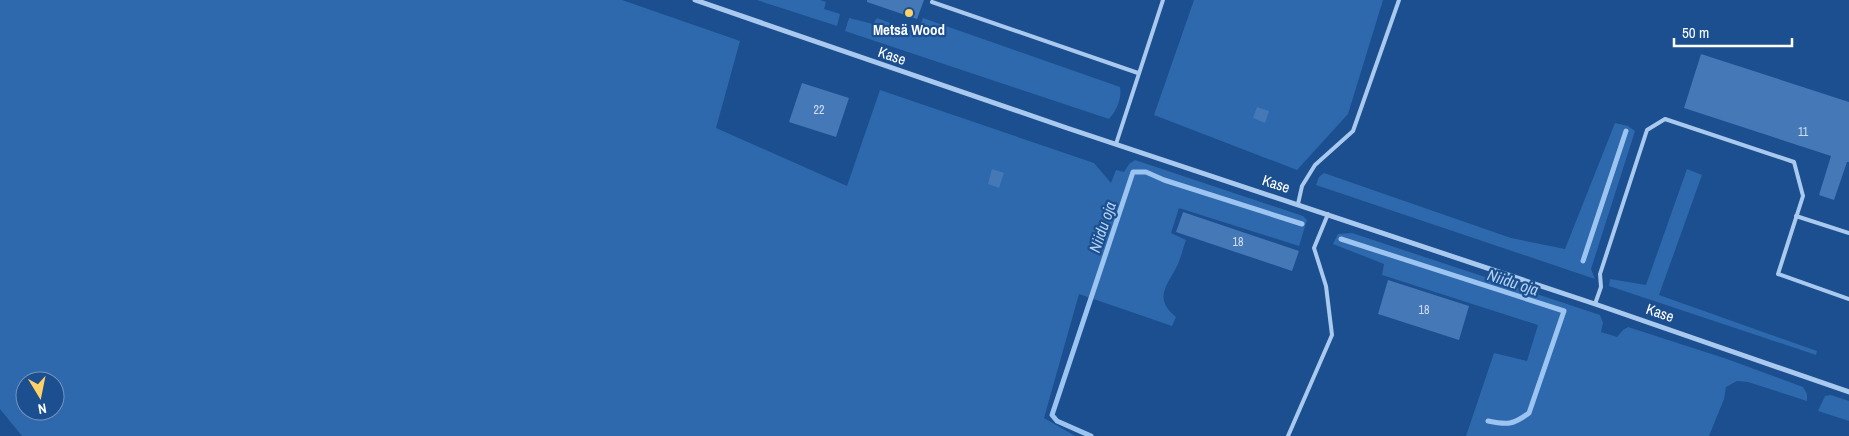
<svg xmlns="http://www.w3.org/2000/svg" width="1849" height="436" viewBox="0 0 1849 436" font-family="'Archivo Narrow',sans-serif">
  <style>
    .green { fill: #2e69ad; fill-rule: evenodd }
    .lines { fill: none; stroke-linecap: round; stroke-linejoin: round }
    .stream { stroke: #9cc4f0; stroke-width: 5 }
    .building { fill: #4478b7 }
    .lane { stroke: #a9c9ee; stroke-width: 4 }
    .street { stroke: #a9c9ee; stroke-width: 5 }
    .poi-dot { fill: #ffd166; stroke: #1b4f8f; stroke-width: 2 }
    .labels { text-anchor: middle; stroke-width: 4.5; stroke-linejoin: round; paint-order: stroke }
    .number-label { font-size: 12px; fill: #d0dded }
    .poi-label { font-size: 15px; font-weight: bold; fill: #fff; stroke: #1b4f8f }
    .street-label { font-size: 15px; fill: #fff; stroke: #1b4f8f }
    .water-label { font-size: 16px; font-style: italic; fill: #b5d3f5; stroke: #1b4f8f }
  </style>
  <rect width="100%" height="100%" fill="#1b4f8f"/>
  <g class="green">
    <path d="M 0,0 L 622,0 L 740,41 L 716,128 L 847,186 L 880,90 L 1094,163 L 1111,183 L 1116,170 L 1124,172 L 1129,164 L 1135,160 L 1303,216 L 1307,220 L 1299,246 L 1179,208 L 1171,233 L 1186,240 C 1183,248 1181,258 1177,266 C 1167,286 1153,298 1176,317 L 1172,326 L 1079,294 L 1044,418 L 1075,436 L 22,436 L 0,409 ZM 25,381 L 55,381 L 55,411 L 25,411 Z"/>
    <path d="M 757,0 L 820,0 L 826,2 L 824,9 L 840,14 L 837,26 Z"/>
    <path d="M 1194,0 L 1383,0 L 1348,114 L 1297,170 L 1154,115 Z"/>
    <path d="M 849,18 L 873,24 L 877,18 L 917,33 L 923,18 L 1120,87 C 1122,98 1117,110 1109,119 L 845,31 Z"/>
    <path d="M 1615,123 L 1628,126 L 1635,131 L 1591,269 L 1595,279 L 1316,185 L 1319,177 L 1324,173 L 1511,238 L 1565,249 Z"/>
    <path d="M 1687,169 L 1702,175 L 1659,295 L 1817,351 L 1816,355 L 1609,286 L 1610,279 L 1646,285 Z"/>
    <path d="M 1352,233 L 1600,315 L 1603,323 L 1601,332 L 1617,337 L 1623,330 L 1628,327 L 1727,359 L 1803,387 L 1807,394 L 1807,401 L 1748,382 L 1737,381 L 1726,387 L 1724,399 L 1709,436 L 1466,436 L 1494,353 L 1527,361 L 1538,325 L 1382,275 L 1384,264 L 1333,244 L 1338,234 Z"/>
    <path d="M 1831,395 L 1849,401 L 1849,421 L 1818,411 L 1825,396 Z"/>
  </g>
  <g class="lines">
    <g class="stream">
      <path d="M 1341,239 L 1564,311 L 1529,413 C 1513,425 1507,425 1488,421"/>
      <path d="M 1583,261 L 1626,131"/>
      <path d="M 1091,436 L 1057,421 L 1052,415 L 1133,172 L 1146,172 L 1164,180 L 1302,224"/>
    </g>
  </g>
  <g class="building">
    <path d="M 867,0 L 924,0 L 917,19 L 867,2 Z"/>
    <path d="M 1701,54 L 1849,102 L 1849,162 L 1847,162 L 1834,200 L 1819,195 L 1831,156 L 1684,108 Z"/>
    <path d="M 802,83 L 849,98 L 836,137 L 789,122 Z"/>
    <path d="M 1257,107 L 1269,111 L 1265,123 L 1253,118 Z"/>
    <path d="M 992,169 L 1004,173 L 999,188 L 988,184 Z"/>
    <path d="M 1183,212 L 1299,251 L 1292,271 L 1176,232 Z"/>
    <path d="M 1388,280 L 1469,306 L 1459,340 L 1378,314 Z"/>
  </g>
  <g class="lines">
    <g class="lane">
      <path d="M 932,2 L 1138,73"/>
      <path d="M 1116,144 L 1163,0"/>
      <path d="M 1298,204 L 1302,186 L 1315,165 L 1353,131 L 1399,0"/>
      <path d="M 1796,216 L 1849,233"/>
      <path d="M 1595,304 L 1601,287 L 1600,274 L 1647,130 L 1665,119 L 1794,162 L 1803,196 L 1778,274 L 1849,299"/>
      <path d="M 1288,436 L 1332,335 L 1326,286 L 1314,248 L 1328,214"/>
    </g>
    <path class="street" d="M 695,0 L 1067,128 L 1595,304 L 1849,392"/>
  </g>
  <circle class="poi-dot" cx="909" cy="13" r="5"/>
  <g class="labels">
    <g class="number-label">
      <text x="819" y="114">22</text>
      <text x="1803" y="136">11</text>
      <text x="1238" y="246">18</text>
      <text x="1424" y="314">18</text>
    </g>
    <g class="poi-label">
      <text x="909" y="35">Metsä Wood</text>
    </g>
    <g class="street-label">
      <text transform="translate(892 56) rotate(19)" y="5">Kase</text>
      <text transform="translate(1276 184) rotate(18)" y="5">Kase</text>
      <text transform="translate(1660 313) rotate(19)" y="5">Kase</text>
    </g>
    <g class="water-label">
      <text transform="translate(1102 227) rotate(-71)" y="6">Niidu oja</text>
      <text transform="translate(1513 282) rotate(18)" y="6">Niidu oja</text>
    </g>
  </g>
  <g transform="translate(40 396) rotate(170)"><circle r="24" fill="#1b4f8f" stroke="#7695bc"/>
  <path d="M0-4L9 19L0 12L-9 19Z" fill="#ffd166"/>
  <text y="-8" font-size="14" font-weight="bold" text-anchor="middle" fill="#ffffff">N</text>
  </g>
  <path d="M1674 38v8h118v-8" fill="none" stroke="#ffffff" stroke-width="2.5"/>
  <text x="1682" y="38" font-size="15" fill="#ffffff" stroke="#1b4f8f" stroke-width="4" paint-order="stroke">50 m</text>
</svg>
